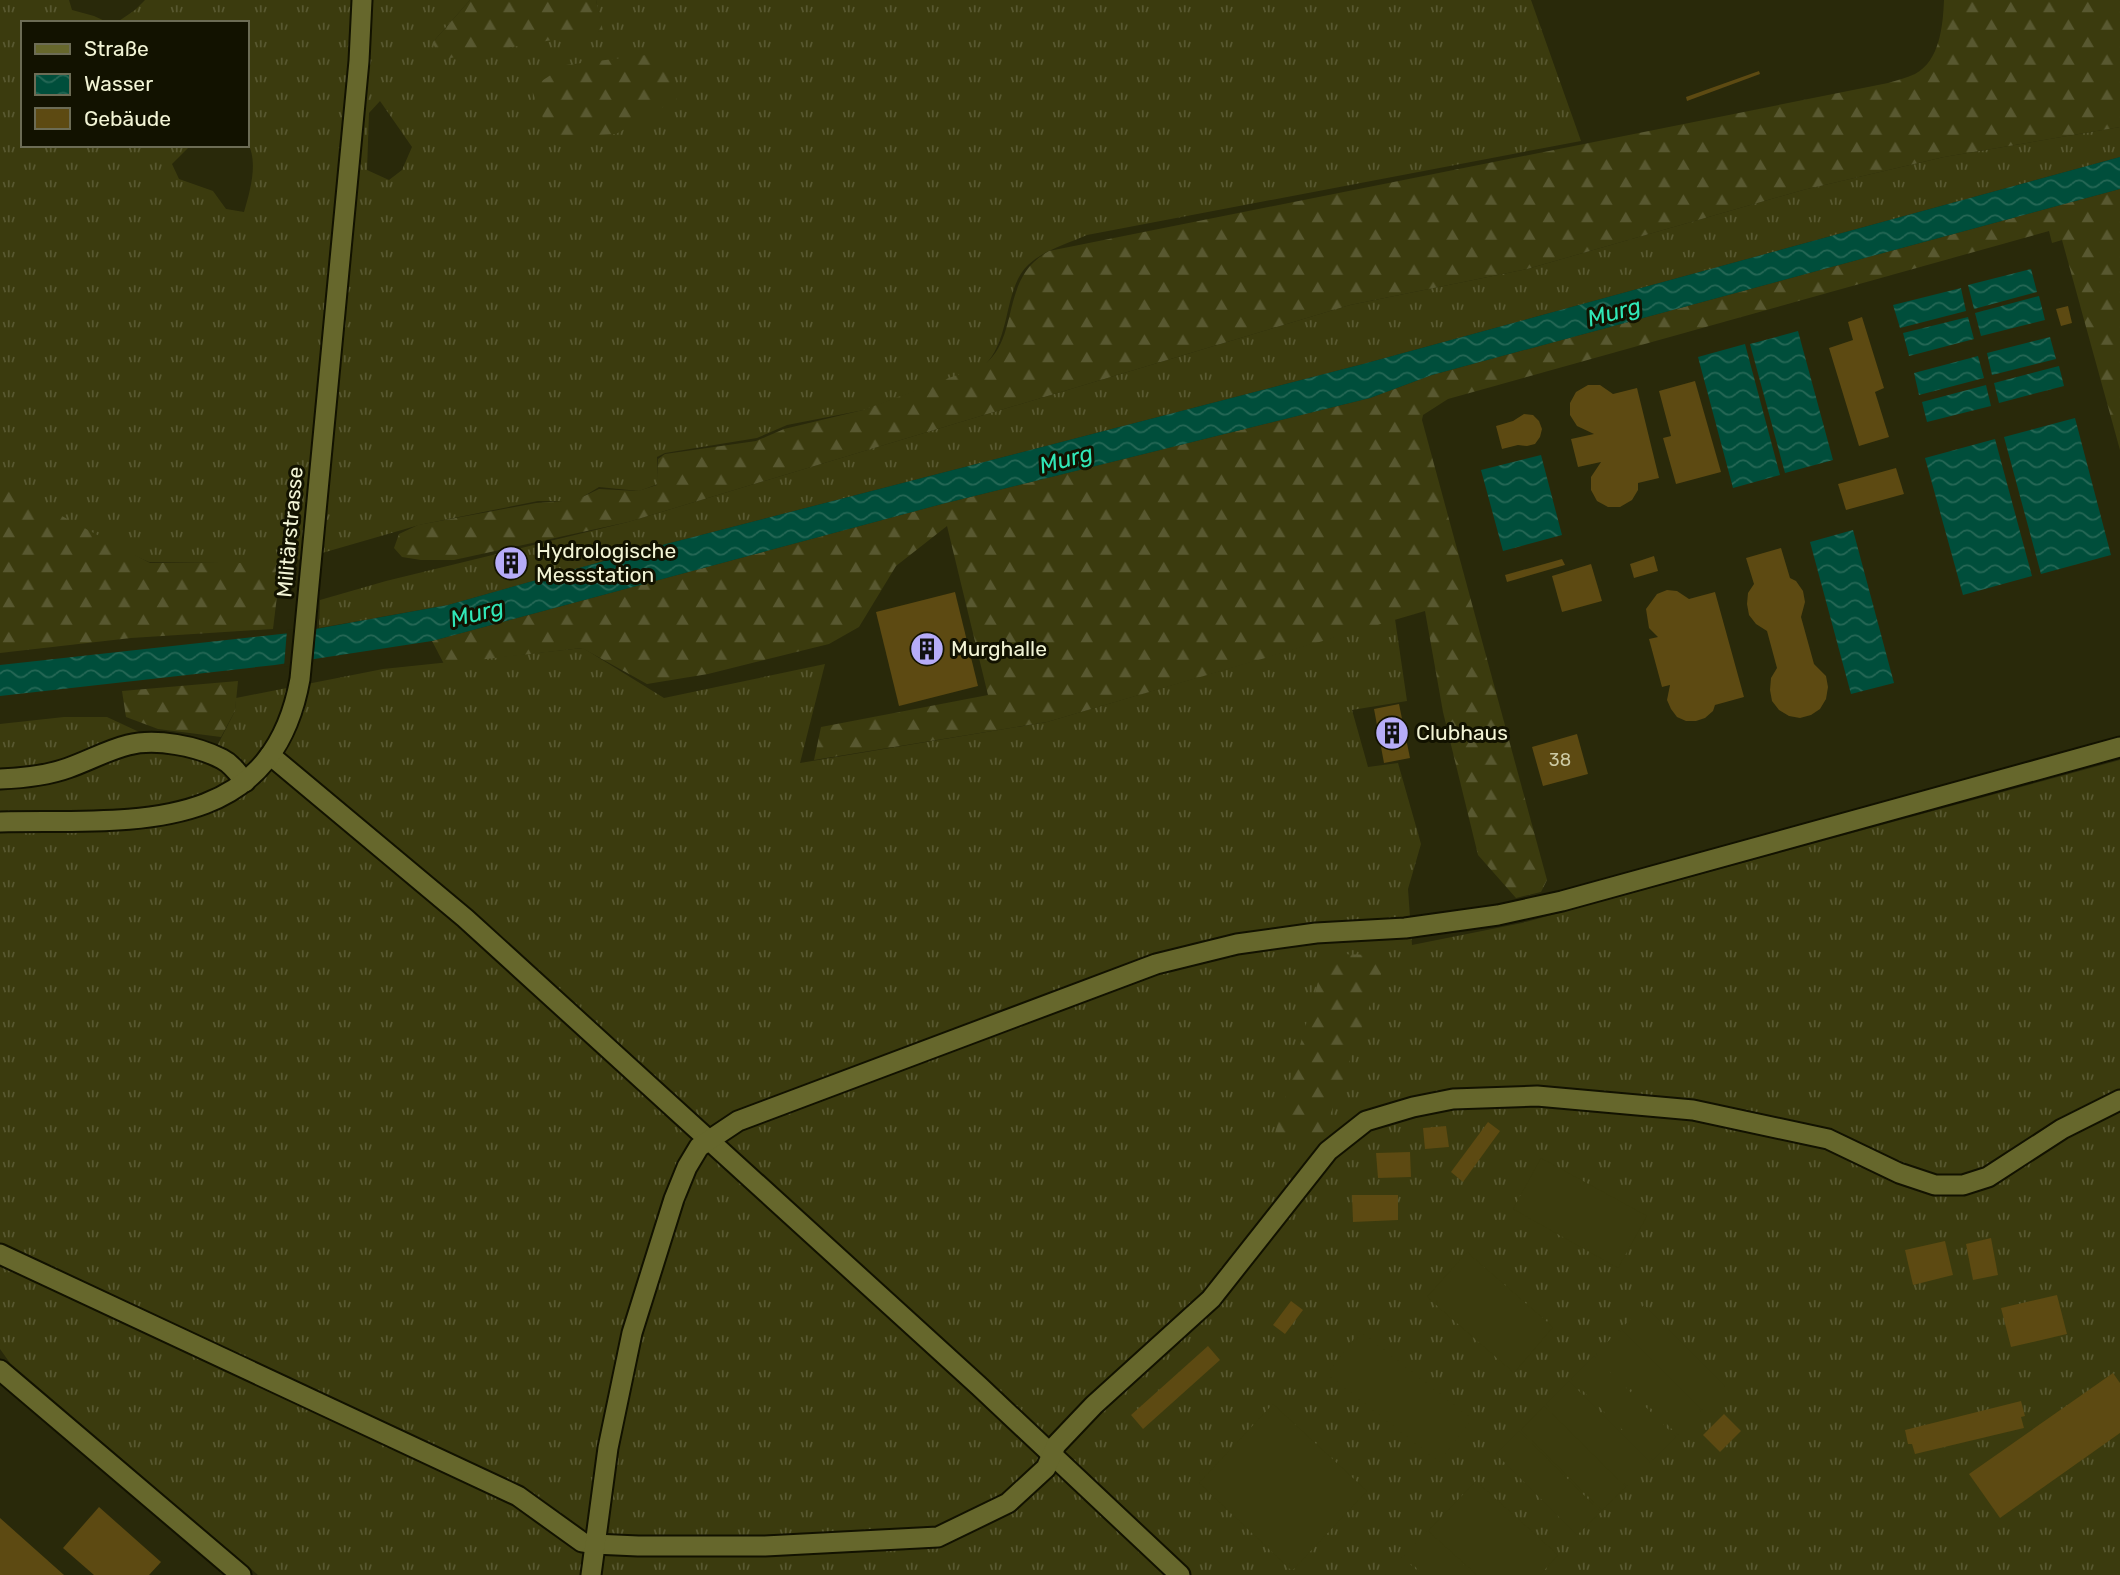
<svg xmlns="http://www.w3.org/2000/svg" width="2120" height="1575" viewBox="0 0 2120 1575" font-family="Rubik,sans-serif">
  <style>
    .grass { fill: url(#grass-tufts); fill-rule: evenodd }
    .forest { fill: url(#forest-firs) }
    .pitch { fill: #3b3b0e }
    .water { fill: url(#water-waves) }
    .pier { fill: #29290a }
    .building { fill: #5d4a12 }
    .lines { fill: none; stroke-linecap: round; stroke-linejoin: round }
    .minor-casing { stroke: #121200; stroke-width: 23 }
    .minor { stroke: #66672c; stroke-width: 19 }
    .labels { text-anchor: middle; stroke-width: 6; stroke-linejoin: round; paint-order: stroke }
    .number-label { font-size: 18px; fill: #cdcaa4 }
    .street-label { font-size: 21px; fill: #f2f4d5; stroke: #121200 }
    .poi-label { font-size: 21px; fill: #f2f4d5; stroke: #121200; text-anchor: start }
    .water-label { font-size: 23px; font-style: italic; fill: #30e7b7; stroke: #121200 }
  </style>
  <defs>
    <pattern id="grass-tufts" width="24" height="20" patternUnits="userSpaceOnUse" patternTransform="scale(1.75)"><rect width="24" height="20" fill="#3b3b0e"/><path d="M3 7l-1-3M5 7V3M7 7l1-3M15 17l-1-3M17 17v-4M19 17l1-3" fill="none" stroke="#585830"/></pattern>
    <pattern id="forest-firs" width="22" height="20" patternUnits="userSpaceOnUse" patternTransform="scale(1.75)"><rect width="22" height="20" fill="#3b3b0e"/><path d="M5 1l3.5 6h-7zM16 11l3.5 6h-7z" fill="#585830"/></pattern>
    <pattern id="water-waves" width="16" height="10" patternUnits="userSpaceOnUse" patternTransform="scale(1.75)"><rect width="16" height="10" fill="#004e3b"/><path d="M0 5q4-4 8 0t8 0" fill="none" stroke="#266856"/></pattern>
  </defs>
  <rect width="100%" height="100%" fill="#29290a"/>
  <g class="grass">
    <path d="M 0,0 L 69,0 L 72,10 L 94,16 L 109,23 L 23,23 L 23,145 L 191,145 L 172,164 L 179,179 L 213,191 L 226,209 L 244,212 C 250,192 259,161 247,142 L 247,23 L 116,23 L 135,10 L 145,0 L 470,0 L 433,42 L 602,31 L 596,0 L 1531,0 L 1581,141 L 1087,235 C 1067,244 1044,250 1028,265 C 1003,289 1012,338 984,366 L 864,410 L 787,425 L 757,438 L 665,453 L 657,457 L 658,484 L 639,491 L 599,487 L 576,501 L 538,501 L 419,525 L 284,564 L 149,562 L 0,495 ZM 380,101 L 412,147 L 402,170 L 389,180 L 367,170 L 369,113 Z"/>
    <path d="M 2120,127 L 2120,157 L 1363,364 L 643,550 L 448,605 L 319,628 L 320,600 L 386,581 L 628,522 L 1350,305 L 1527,269 L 1803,190 L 1944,157 Z"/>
    <path d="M 1395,619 L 1407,701 L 1352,710 L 1368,767 L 1398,763 L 1421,844 L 1408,889 L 1412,945 L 1522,923 L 2120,760 L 2120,1575 L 258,1575 L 10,1363 L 0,1349 L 0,724 L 64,717 L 107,717 L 208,764 L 235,711 L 236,698 L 383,669 L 583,648 L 664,698 L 825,664 L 800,763 L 1047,722 Z"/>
  </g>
  <g class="forest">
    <path d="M 470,0 L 596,0 L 603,31 L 439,60 L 433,42 Z"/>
    <path d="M 1944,0 L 2120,0 L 2120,127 L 1944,157 L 1803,190 L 1527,269 L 1350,305 L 628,522 L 454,560 L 421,560 L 402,557 L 394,548 L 399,534 L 418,525 L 536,503 L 576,500 L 599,489 L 638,491 L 657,485 L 658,459 L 665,454 L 756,441 L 784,429 L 863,410 L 984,365 C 1021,336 999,278 1049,251 L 1888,83 C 1897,80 1906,78 1915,74 C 1940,61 1943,25 1944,0 Z"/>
    <path d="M 669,52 L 677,99 L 616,134 L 551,138 L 531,88 L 566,65 Z"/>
    <path d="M 2120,189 L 2120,450 L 2062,240 L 2052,243 L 2049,231 L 1448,399 L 1423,415 L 1422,420 L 1547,880 L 1541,892 L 1516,898 L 1478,855 L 1443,712 L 1425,611 L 1047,722 L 814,760 L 821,727 L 988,695 L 947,526 L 896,566 L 859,627 L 829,644 L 708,674 L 647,684 L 582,648 L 444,664 L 432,641 L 942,504 L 1370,398 L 1432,375 Z"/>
    <path d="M 0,483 L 150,563 L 281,563 L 273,629 L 131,638 L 0,653 Z"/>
    <path d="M 238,681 L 235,711 L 221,737 L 158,729 L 126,717 L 122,691 Z"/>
    <path d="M 1326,954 L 1388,955 L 1320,1143 L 1275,1133 Z"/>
  </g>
  <g class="pitch">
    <path d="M 1541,1158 L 1647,1216 L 1618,1268 L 1513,1209 Z"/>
    <path d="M 1467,1252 L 1553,1327 L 1514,1373 L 1427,1297 Z"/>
    <path d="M 1644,1305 L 1725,1386 L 1702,1410 L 1621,1329 Z"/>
    <path d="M 1619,1330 L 1701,1411 L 1678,1435 L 1596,1354 Z"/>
    <path d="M 1360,1331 L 1472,1419 L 1439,1462 L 1327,1374 Z"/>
    <path d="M 1594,1356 L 1676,1437 L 1653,1460 L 1571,1379 Z"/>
    <path d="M 1569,1381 L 1650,1462 L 1627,1486 L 1546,1404 Z"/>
    <path d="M 1273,1404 L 1367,1491 L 1292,1571 L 1199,1483 Z"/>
    <path d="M 1544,1406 L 1626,1487 L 1602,1510 L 1521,1430 Z"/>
    <path d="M 1519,1431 L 1601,1512 L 1577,1535 L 1496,1454 Z"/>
    <path d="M 1476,1481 L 1558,1555 L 1540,1575 L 1477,1575 L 1428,1531 Z"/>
    <path d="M 1427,1531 L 1475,1575 L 1424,1575 L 1404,1556 Z"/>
    <path d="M 1402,1557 L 1422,1575 L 1385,1575 Z"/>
  </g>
  <g class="water">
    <path d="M 2120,157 L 2120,189 L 1432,375 L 1370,398 L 942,504 L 432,641 L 275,665 L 0,696 L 0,665 L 299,632 L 448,605 L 643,550 L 1363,364 Z"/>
    <path d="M 2031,269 L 2037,292 L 1974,309 L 1968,285 Z"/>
    <path d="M 1961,288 L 1966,311 L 1900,328 L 1893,305 Z"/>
    <path d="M 2039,296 L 2045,320 L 1981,336 L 1975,313 Z"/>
    <path d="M 1968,317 L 1974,339 L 1909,356 L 1903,333 Z"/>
    <path d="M 1798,331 L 1833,460 L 1785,473 L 1750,344 Z"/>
    <path d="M 2050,337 L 2056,359 L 1992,375 L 1987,353 Z"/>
    <path d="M 1745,344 L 1780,475 L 1733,488 L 1698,357 Z"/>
    <path d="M 1978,356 L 1984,378 L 1919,395 L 1914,373 Z"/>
    <path d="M 2059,366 L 2064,386 L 1999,403 L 1994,383 Z"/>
    <path d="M 1986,385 L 1991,406 L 1927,422 L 1922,402 Z"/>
    <path d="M 2075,418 L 2111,555 L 2041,574 L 2004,437 Z"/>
    <path d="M 1995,439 L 2032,576 L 1963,595 L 1925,458 Z"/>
    <path d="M 1541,455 L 1562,535 L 1503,551 L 1481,470 Z"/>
    <path d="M 1853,530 L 1894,683 L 1851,694 L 1810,542 Z"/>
  </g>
  <path class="pier" d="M 316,625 L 313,662 L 284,667 L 287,630 Z"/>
  <g class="building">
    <path d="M 1759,71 L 1760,74 L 1687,101 L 1686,97 Z"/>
    <path d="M 2068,306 L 2072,323 L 2061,326 L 2056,309 Z"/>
    <path d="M 1862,317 L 1884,388 L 1875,392 L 1889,437 L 1859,446 L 1829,348 L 1853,340 L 1848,322 Z"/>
    <path d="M 1695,381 L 1721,472 L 1676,484 L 1663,438 L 1671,436 L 1659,391 Z"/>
    <path d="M 1588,385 L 1600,385 L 1613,394 L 1637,388 L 1659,478 L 1638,483 L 1638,490 L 1632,500 L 1620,507 L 1608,507 L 1597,501 L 1591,490 L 1591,477 L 1601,462 L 1578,467 L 1571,439 L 1594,434 L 1577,426 L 1570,415 L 1570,403 L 1576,392 Z"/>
    <path d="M 1524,414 L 1533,415 L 1539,421 L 1542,429 L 1540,437 L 1535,444 L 1527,446 L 1518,445 L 1502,449 L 1496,426 L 1513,421 Z"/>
    <path d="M 1896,468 L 1904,494 L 1846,510 L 1838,484 Z"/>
    <path d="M 1781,548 L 1790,578 L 1796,581 L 1803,591 L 1805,602 L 1801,617 L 1814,664 L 1826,676 L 1828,687 L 1826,699 L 1820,709 L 1811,715 L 1800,718 L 1789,716 L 1779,710 L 1772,701 L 1770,690 L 1771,678 L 1777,668 L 1767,631 L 1756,624 L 1749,615 L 1747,604 L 1748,593 L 1754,584 L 1746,558 Z"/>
    <path d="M 1654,556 L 1658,571 L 1634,578 L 1630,564 Z"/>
    <path d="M 518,557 L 520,565 L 504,568 L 503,561 Z"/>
    <path d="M 1562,559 L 1565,565 L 1507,582 L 1505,575 Z"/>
    <path d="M 1591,564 L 1602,601 L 1562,612 L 1552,576 Z"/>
    <path d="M 1667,590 L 1677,591 L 1689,599 L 1715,592 L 1744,697 L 1715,705 L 1713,711 L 1705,718 L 1696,721 L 1686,721 L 1677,717 L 1671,709 L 1667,700 L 1670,685 L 1662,687 L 1649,639 L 1658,637 L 1649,628 L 1646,609 L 1657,594 Z"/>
    <path d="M 955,592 L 978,686 L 899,706 L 876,612 Z"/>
    <path d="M 1399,704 L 1410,758 L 1384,763 L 1374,709 Z"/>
    <path d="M 1577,734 L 1588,774 L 1543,786 L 1532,747 Z"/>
    <path d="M 1488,1122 L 1500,1131 L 1463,1182 L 1451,1172 Z"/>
    <path d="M 1446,1126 L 1449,1147 L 1425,1149 L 1423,1128 Z"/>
    <path d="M 1410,1152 L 1411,1177 L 1378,1178 L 1376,1153 Z"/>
    <path d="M 1352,1195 L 1398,1195 L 1398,1220 L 1353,1222 Z"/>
    <path d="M 1991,1238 L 1998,1275 L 1973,1280 L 1966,1244 Z"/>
    <path d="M 1945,1241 L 1953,1275 L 1913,1285 L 1905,1250 Z"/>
    <path d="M 2057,1295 L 2067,1334 L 2011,1347 L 2001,1308 Z"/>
    <path d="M 1291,1301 L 1303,1310 L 1285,1334 L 1273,1325 Z"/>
    <path d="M 1208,1346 L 1220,1360 L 1143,1429 L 1131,1415 Z"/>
    <path d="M 2113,1373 L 2120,1383 L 2120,1433 L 2000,1518 L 1969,1474 Z"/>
    <path d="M 2021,1401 L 2025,1416 L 2021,1417 L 2024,1428 L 1915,1454 L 1912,1444 L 1908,1444 L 1905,1430 Z"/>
    <path d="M 1724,1414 L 1741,1431 L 1720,1452 L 1703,1435 Z"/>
    <path d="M 99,1507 L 161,1562 L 149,1575 L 94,1575 L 63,1548 Z"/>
    <path d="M 0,1518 L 64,1575 L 0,1575 Z"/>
  </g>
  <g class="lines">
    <g class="minor-casing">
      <g id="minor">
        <path d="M 270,755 L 465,918 L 979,1386 L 1180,1575"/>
        <path d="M 0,779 C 24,778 46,776 68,768 C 88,761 108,750 128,745 C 156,738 197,746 222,759 C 232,764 238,773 245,782"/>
        <path d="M 0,822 C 126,819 271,840 300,679 L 359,61 L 362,0"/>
        <path d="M 0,1254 L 518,1496 L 582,1542 L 594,1544 L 638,1546 L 765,1546 L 938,1537 L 1008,1503 L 1046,1468 L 1056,1445 L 1094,1405 L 1211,1299 L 1328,1151 L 1366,1121 L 1413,1107 L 1453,1099 L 1537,1096 L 1693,1110 L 1828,1139 L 1899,1173 L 1935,1185 L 1963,1185 L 1988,1177 L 2062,1129 L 2120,1100"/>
        <path d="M 0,1370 L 241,1575"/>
        <path d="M 591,1575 L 608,1448 L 632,1333 L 674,1199 L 687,1167 L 699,1147 L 738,1121 L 1156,964 L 1237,944 L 1316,933 L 1405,928 L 1498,915 L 1562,901 L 2120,747"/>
      </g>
    </g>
    <use href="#minor" class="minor"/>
  </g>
  <defs>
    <g id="building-disc" transform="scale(1.75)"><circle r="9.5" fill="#b6acf8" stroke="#121200"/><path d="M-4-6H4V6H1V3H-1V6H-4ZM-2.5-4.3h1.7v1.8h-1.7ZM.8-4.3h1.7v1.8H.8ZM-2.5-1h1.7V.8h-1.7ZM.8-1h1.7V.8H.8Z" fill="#111"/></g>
  </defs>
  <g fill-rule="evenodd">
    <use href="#building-disc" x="511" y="563"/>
    <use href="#building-disc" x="927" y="649"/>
    <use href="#building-disc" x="1392" y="733"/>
  </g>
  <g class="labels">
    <g class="number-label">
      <text x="1560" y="766">38</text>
    </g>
    <g class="street-label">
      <text transform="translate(290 532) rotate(-85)" y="7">Militärstrasse</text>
    </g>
    <g class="poi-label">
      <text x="536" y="558">Hydrologische<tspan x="536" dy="24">Messstation</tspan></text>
      <text x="951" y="656">Murghalle</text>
      <text x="1416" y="740">Clubhaus</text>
    </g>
    <g class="water-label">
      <text transform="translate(1614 312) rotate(-15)" y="8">Murg</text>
      <text transform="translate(1066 459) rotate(-15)" y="8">Murg</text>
      <text transform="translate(477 613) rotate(-14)" y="8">Murg</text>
    </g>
  </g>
  <rect x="21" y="21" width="228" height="126" fill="#121200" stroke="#6c6c55" stroke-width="2"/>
  <rect x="35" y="44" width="35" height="10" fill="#66672c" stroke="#6c6c55" stroke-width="2"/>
  <text x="84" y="56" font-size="21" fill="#f2f4d5">Straße</text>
  <rect x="35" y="74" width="35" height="21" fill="url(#water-waves)" stroke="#6c6c55" stroke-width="2"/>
  <text x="84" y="91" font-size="21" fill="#f2f4d5">Wasser</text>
  <rect x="35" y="108" width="35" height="21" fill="#5d4a12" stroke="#6c6c55" stroke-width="2"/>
  <text x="84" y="126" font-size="21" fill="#f2f4d5">Gebäude</text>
</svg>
